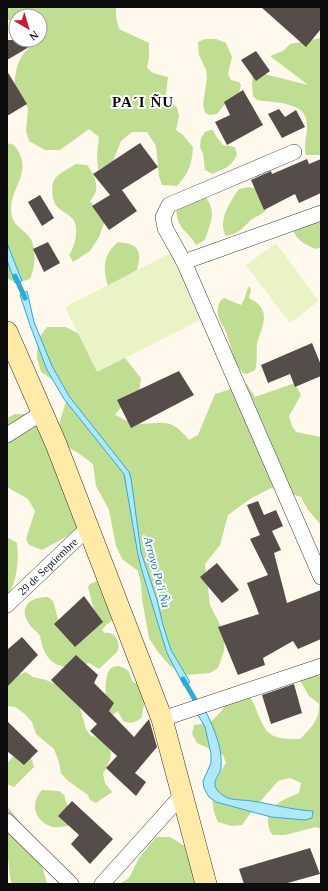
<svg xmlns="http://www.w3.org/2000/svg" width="328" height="891" viewBox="0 0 328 891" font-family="Georgia,serif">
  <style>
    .forest { fill: #bfde92 }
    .pitch { fill: #e9f3c6 }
    .water { fill: #aee8fa; stroke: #30aad7 }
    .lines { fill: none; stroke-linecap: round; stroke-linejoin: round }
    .stream { stroke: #30aad7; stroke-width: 5 }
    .building { fill: #564c49 }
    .minor-casing { stroke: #404040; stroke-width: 16 }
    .secondary-casing { stroke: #2f2f2f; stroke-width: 22 }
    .minor { stroke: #fff; stroke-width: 15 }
    .secondary { stroke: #ffeaa8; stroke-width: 21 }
    .labels { text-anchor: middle; stroke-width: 4; stroke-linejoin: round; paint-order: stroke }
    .street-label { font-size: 11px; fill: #0d0d0d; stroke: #fff }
    .water-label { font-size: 12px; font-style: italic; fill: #0e79a7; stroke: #fff }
    .district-label { font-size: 15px; font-weight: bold; letter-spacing: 1px; fill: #0d0d0d; stroke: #fff }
  </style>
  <rect width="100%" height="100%" fill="#fff9ed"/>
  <g class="forest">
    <path d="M 7,7 L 116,7 L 116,17 L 119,29 L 149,43 L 149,57 L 147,68 L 153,73 L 168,77 L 165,101 L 177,107 L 179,116 L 176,130 L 183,135 L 193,147 C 192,164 189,173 177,186 L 162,185 L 159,176 L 156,146 L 147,132 L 132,132 L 121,141 L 113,161 L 98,170 L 97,155 L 99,137 L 89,129 L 60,150 L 45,150 L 29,141 L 26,131 L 28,109 L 25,101 L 14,91 C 16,66 17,54 40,40 L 40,16 L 16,16 L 16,20 L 7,20 Z"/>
    <path d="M 321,38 L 321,155 L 306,155 C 303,141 308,135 307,124 C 306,101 274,103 257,100 L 253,96 L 252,84 L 253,71 L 308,85 L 270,56 L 283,51 L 290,44 Z"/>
    <path d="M 205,39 L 216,39 L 226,43 L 232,57 L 228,74 L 231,80 L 239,82 L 241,85 L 238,97 L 225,104 L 217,114 L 210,115 L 205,113 L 203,105 L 207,77 L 206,70 L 199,55 L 198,42 Z"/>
    <path d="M 210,130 L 213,130 L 216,136 L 223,145 L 235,147 L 237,155 C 229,169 226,167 213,174 L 205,170 L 203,154 L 200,147 L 201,138 L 205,132 Z"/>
    <path d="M 7,143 L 14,145 C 37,174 5,189 12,217 C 15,227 25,230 30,238 C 37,248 35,269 30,279 C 23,282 13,283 7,278 Z"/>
    <path d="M 76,164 L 87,165 C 96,177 101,190 90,201 L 105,221 L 99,237 L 90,251 L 73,262 L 69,255 C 75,247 80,226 72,218 C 67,213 59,210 55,204 C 52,198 51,186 54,180 C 58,173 70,168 76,164 Z"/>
    <path d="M 248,187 L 257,189 L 267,203 L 265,211 C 261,215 255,217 251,220 C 241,229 240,233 226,236 C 217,221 230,202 239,189 Z"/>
    <path d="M 203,194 C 218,211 211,221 205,240 L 196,245 C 185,227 177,231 176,206 Z"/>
    <path d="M 321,210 L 321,247 L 316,249 C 307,246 296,240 293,230 Z"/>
    <path d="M 118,242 C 139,244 142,250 137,270 L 108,287 C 103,267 102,256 118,242 Z"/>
    <path d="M 249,286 L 251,290 L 249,298 C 252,300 255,301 257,303 C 271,315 260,330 257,344 C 256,353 258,361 255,370 L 247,374 L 243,373 C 231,360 232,347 226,332 C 224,326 219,321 218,315 C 217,309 218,305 221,300 L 224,298 L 241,305 C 245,300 246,292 249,286 Z"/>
    <path d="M 47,327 L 66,327 L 116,354 L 125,358 L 141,378 L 139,392 L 128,399 L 115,415 C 121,417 127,422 132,423 C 160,427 167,413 189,440 L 198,435 L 215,394 L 247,384 L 255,397 L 295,383 L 301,395 L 289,416 L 292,426 L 296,432 L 321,437 L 321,525 L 308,510 L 301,497 L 271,488 L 250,499 L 228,515 L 220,545 L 205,564 L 210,605 L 225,634 L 224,651 L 218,668 L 210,673 L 186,675 L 170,666 L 158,652 L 149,638 L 142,599 L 141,584 L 138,571 L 122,559 L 116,546 L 109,510 L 96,486 L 93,464 L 81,455 L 62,443 L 59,425 L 66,401 L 58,383 L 41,372 L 37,358 L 38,339 Z"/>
    <path d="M 15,414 L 30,414 L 40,426 L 78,528 L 66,537 L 42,550 L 29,545 L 26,539 L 35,511 L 28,499 L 7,487 L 7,418 Z"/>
    <path d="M 7,538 L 9,538 L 17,543 C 19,559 17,583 7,596 Z"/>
    <path d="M 101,579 L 114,619 L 106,625 L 102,630 L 105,633 C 113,631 118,639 119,646 L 117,652 L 99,669 L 89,663 C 67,669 50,670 42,645 C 41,643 41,639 40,636 C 38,632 32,629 30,625 C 17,607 30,597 48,597 L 53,601 L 62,633 L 70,641 L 78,638 L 94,610 L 88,587 L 90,584 Z"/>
    <path d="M 119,666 C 128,669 130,671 132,681 L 148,692 L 143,709 L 142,717 C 136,723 131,724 123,721 L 118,711 L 112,715 C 105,707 103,678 110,669 C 112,667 116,666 119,666 Z"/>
    <path d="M 307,671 L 321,676 L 321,829 L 316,827 L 285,835 L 273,835 C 269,831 269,828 268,823 C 267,805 285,799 299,793 L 301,783 L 290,778 L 278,781 L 252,811 L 242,825 L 231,826 L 218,822 C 211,808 210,791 217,776 C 220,772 223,768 226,763 L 223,755 L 197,743 L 192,734 L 194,725 L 211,722 L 224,708 L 224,695 L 245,692 C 247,695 251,698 253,702 C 257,710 262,727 269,733 C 277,740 290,739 300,739 C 310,729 320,720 319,704 L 309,696 L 299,679 Z"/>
    <path d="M 26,672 L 33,677 L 46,680 L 62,687 L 79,704 L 86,729 L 90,735 L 107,741 C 115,756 110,760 103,774 L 105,783 L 112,792 L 96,803 L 90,800 L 88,795 L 68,781 L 61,773 L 59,762 L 54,749 L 36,734 L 32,722 L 25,714 L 15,707 L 7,706 L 7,684 L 16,676 Z"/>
    <path d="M 16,754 L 27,755 L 32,760 L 34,767 L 14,787 L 7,784 L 7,763 Z"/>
    <path d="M 42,790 L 59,791 L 65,796 C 64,803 72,810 74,818 L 69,826 C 64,826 58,828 53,827 C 35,822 29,804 42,790 Z"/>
    <path d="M 7,807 C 24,822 43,861 47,884 L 12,884 C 8,874 10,864 7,854 Z"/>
    <path d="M 156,837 L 170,837 L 188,848 L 202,884 L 119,884 L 129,878 L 139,858 Z"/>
  </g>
  <g class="pitch">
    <path d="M 276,243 L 319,301 L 290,323 L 246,265 Z"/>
    <path d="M 171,253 L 204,318 L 97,372 L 65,307 Z"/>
  </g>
  <g class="water">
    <path d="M 7,243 L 22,281 L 15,283 L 7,260 Z"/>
    <path d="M 27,291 L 34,322 L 52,366 L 69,396 L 129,472 L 131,478 L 141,552 L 157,600 L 163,625 L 171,650 L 190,682 L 184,686 L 167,653 L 142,571 L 138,555 L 124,474 L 64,399 L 47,370 L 30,325 L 20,295 Z"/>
    <path d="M 206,712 C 214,729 223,748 221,768 C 220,774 214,779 215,785 C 215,790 223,796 228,798 C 233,800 246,800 252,801 C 272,804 292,810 313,811 L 312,818 L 305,820 L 271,817 L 216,802 L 209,797 L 204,788 L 203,781 L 211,763 L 211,754 L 205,727 L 198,715 Z"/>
  </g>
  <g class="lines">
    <g class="stream">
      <path d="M 15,276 L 25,298"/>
      <path d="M 183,679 L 198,705"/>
    </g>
  </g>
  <g class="building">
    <path d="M 261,7 L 321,7 L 321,29 L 306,47 Z"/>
    <path d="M 7,40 L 41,40 L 7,60 Z"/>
    <path d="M 256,51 L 270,71 L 256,81 L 241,60 Z"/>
    <path d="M 7,71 L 27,104 L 7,116 Z"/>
    <path d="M 243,90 L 263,125 L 227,145 L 215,122 L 230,115 L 224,102 Z"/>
    <path d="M 279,109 L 285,117 L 296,110 L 305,127 L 282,138 L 268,114 Z"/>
    <path d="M 140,143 L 158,167 L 122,190 L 137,211 L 109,230 L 92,206 L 110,195 L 93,174 Z"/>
    <path d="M 307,159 L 309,164 L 321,159 L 321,193 L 299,203 L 295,194 L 264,210 L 251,180 L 271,171 L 272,174 Z"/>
    <path d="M 40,195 L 54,218 L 42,226 L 28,202 Z"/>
    <path d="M 48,242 L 60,263 L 44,272 L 33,249 Z"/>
    <path d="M 312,343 L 321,365 L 321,376 L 295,387 L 290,374 L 268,383 L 261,365 Z"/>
    <path d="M 179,371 L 194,395 L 131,428 L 117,400 Z"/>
    <path d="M 258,501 L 264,515 L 276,510 L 283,526 L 272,531 L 281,550 L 274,553 L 287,603 L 321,590 L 321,639 L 298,649 L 293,641 L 263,658 L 265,665 L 238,675 L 218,627 L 259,614 L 247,583 L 268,575 L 250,539 L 260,535 L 247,505 Z"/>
    <path d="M 217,563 L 239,590 L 222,603 L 200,577 Z"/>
    <path d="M 84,596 L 103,622 L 75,647 L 54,624 Z"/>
    <path d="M 22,637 L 38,655 L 7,687 L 7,650 Z"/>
    <path d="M 76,655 L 98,675 L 94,683 L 114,703 L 109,711 L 134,737 L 149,719 L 157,747 L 135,773 L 146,782 L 136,796 L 106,768 L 117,756 L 90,731 L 97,724 L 51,680 Z"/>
    <path d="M 294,684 L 302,713 L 271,724 L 262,695 Z"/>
    <path d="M 7,721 L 38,751 L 24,765 L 7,751 Z"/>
    <path d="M 72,801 L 113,839 L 90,864 L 71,844 L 79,835 L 58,816 Z"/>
    <path d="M 310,848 L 320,874 L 284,884 L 244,884 L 239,869 Z"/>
  </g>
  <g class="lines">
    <g class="minor-casing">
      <g id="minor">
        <path d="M 294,152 L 169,205 L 163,217 L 165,228 L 184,262 L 321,577"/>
        <path d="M 184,262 L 321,213"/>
        <path d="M 7,435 L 42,413"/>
        <path id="s1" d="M 7,605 L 88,528"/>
        <path d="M 162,719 L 321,666"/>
        <path d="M 7,821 L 71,884"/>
        <path d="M 102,884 L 183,794"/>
      </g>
    </g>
    <g class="secondary-casing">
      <path id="secondary" d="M 7,332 L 56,444 L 162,719 L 206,884"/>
    </g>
    <use href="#minor" class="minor"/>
    <use href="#secondary" class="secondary"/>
  </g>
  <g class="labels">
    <g class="street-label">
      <text dy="4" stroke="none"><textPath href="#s1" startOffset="56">29 de Septiembre</textPath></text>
    </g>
    <g class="water-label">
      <text transform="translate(157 572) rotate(75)" y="4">Arroyo Pa'i Ñu</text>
    </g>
    <g class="district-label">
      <text x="143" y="107">PA´I ÑU</text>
    </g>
  </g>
  <rect width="328" height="891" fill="none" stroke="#0d0d0d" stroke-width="16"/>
  <g transform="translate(28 28) rotate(142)"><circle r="19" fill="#ffffff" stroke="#9e9e9e"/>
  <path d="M0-3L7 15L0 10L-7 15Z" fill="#c71b3b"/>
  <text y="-6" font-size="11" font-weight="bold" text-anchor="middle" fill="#0d0d0d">N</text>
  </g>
</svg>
